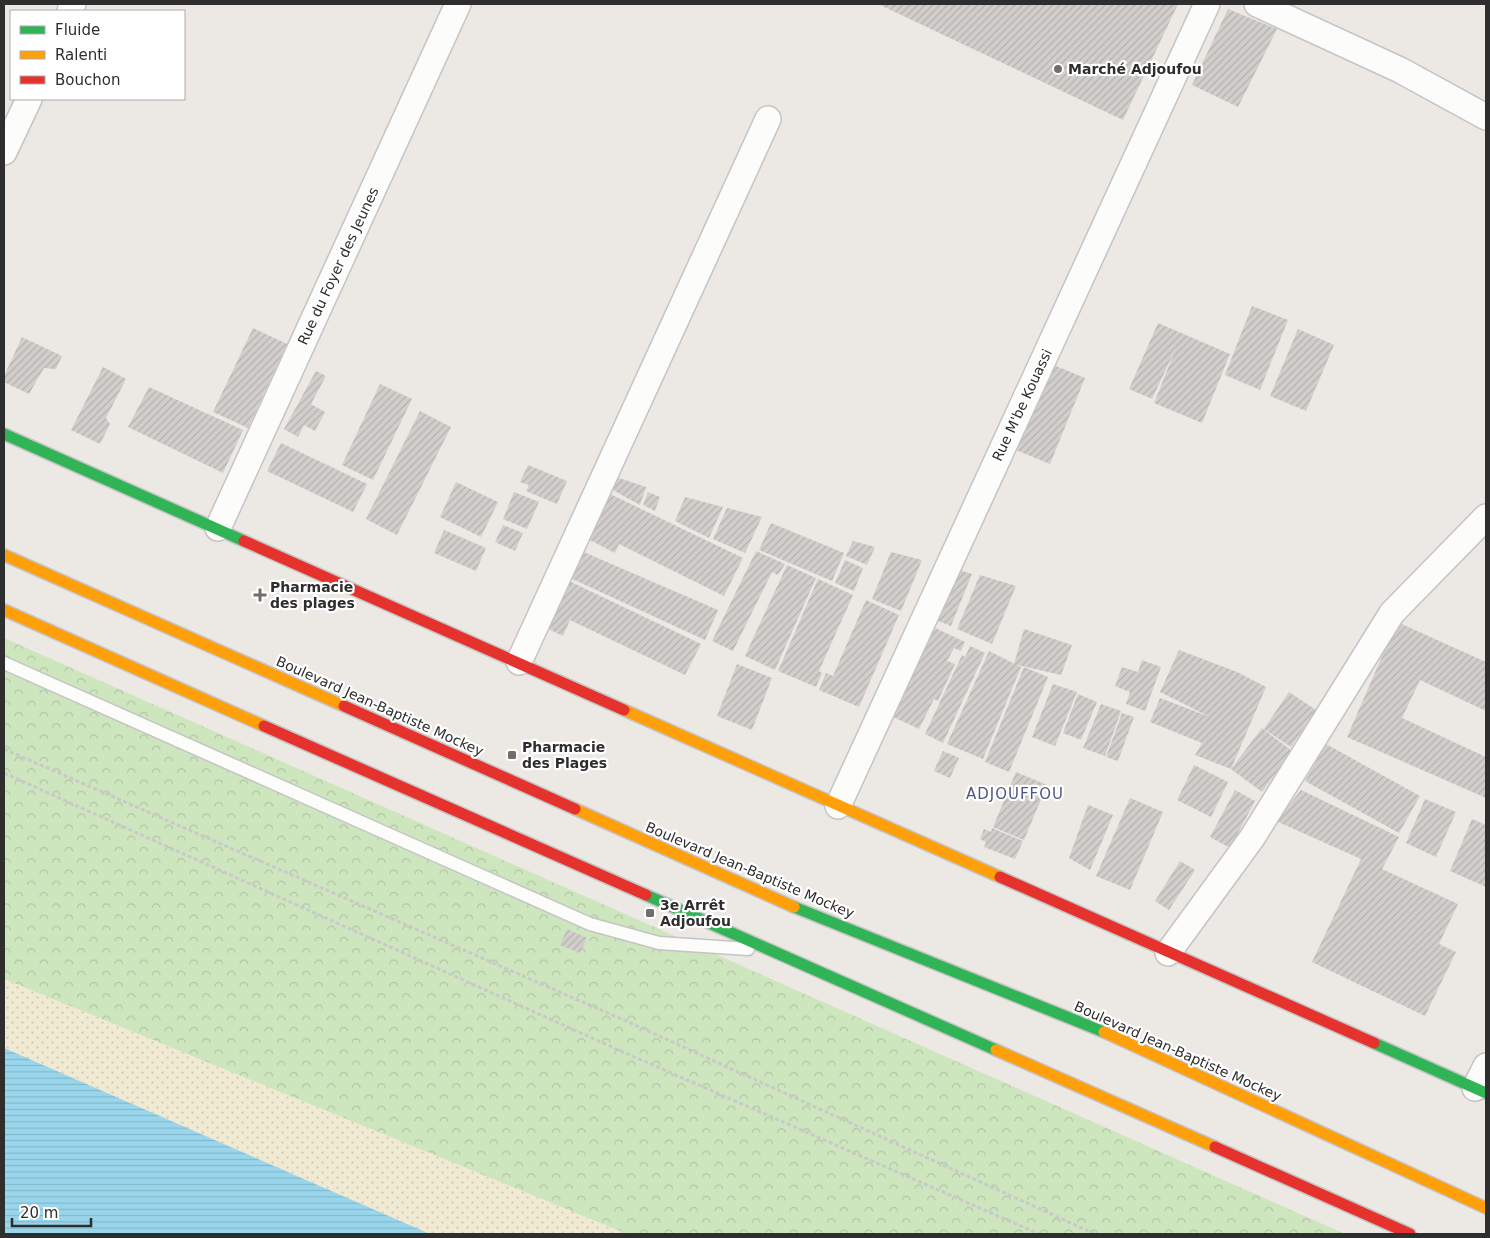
<svg xmlns="http://www.w3.org/2000/svg" width="1490" height="1238" viewBox="0 0 1490 1238" font-family="'DejaVu Sans',sans-serif">
  <style>
    .forest { fill: url(#forest-crowns) }
    .sand { fill: url(#sand-dots) }
    .water { fill: url(#water-rules) }
    .building { fill: url(#building-hatch) }
    .lines { fill: none; stroke-linecap: round; stroke-linejoin: round }
    .lane-casing { stroke: #c5c4c5; stroke-width: 15 }
    .street-casing { stroke: #c5c4c5; stroke-width: 28 }
    .fast-casing { stroke: #c5c4c5; stroke-width: 14 }
    .slow-casing { stroke: #c5c4c5; stroke-width: 14 }
    .jam-casing { stroke: #c5c4c5; stroke-width: 14 }
    .path { stroke: #c9c9c8; stroke-width: 3; stroke-dasharray: 4 2.5; stroke-linecap: butt }
    .lane { stroke: #fcfcfb; stroke-width: 12 }
    .street { stroke: #fcfcfb; stroke-width: 25 }
    .fast { stroke: #30b455; stroke-width: 11 }
    .slow { stroke: #ff9f0a; stroke-width: 11 }
    .jam { stroke: #e5322d; stroke-width: 11 }
    .poi-dot { fill: #706f6e; stroke: #fff; stroke-width: 2 }
    .labels { text-anchor: middle; stroke-width: 4.5; stroke-linejoin: round; paint-order: stroke }
    .poi-label { font-size: 14px; font-weight: bold; fill: #2e2e2e; stroke: #fff; text-anchor: start }
    .street-label { font-size: 14px; fill: #2e2e2e; stroke: #fff }
    .neighbourhood-label { font-size: 15px; letter-spacing: 1px; fill: #4d5680; stroke: #fff }
  </style>
  <defs>
    <pattern id="forest-crowns" width="20" height="18" patternUnits="userSpaceOnUse" patternTransform="scale(1.25)"><rect width="20" height="18" fill="#cee6be"/><path d="M2 6a3 3 0 1 1 6 0M12 15a3 3 0 1 1 6 0" fill="none" stroke="#b1c6a4"/></pattern>
    <pattern id="sand-dots" width="8" height="8" patternUnits="userSpaceOnUse" patternTransform="scale(1.25)"><rect width="8" height="8" fill="#f0ead3"/><path d="M2 2h.1M6 6h.1" fill="none" stroke="#cec9b5" stroke-width="1.8" stroke-linecap="round"/></pattern>
    <pattern id="water-rules" width="6" height="5" patternUnits="userSpaceOnUse" patternTransform="scale(1.25)"><rect width="6" height="5" fill="#99d6ec"/><path d="M0 2.5h6" fill="none" stroke="#84b8cb"/></pattern>
    <pattern id="building-hatch" width="6" height="6" patternUnits="userSpaceOnUse" patternTransform="scale(1.25)"><rect width="6" height="6" fill="#d1cecb"/><path d="M-1 1l2-2M0 6l6-6M5 7l2-2" fill="none" stroke="#b4b1af"/></pattern>
  </defs>
  <rect width="100%" height="100%" fill="#ece8e4"/>
  <path class="forest" d="M 4,638 L 1345,1234 L 627,1234 L 4,979 Z"/>
  <path class="sand" d="M 4,979 L 627,1234 L 430,1234 L 4,1048 Z"/>
  <path class="water" d="M 4,1048 L 430,1234 L 4,1234 Z"/>
  <g class="building">
    <path d="M 878,4 L 1178,4 L 1123,120 Z"/>
    <path d="M 1228,9 L 1277,29 L 1238,107 L 1192,85 Z"/>
    <path d="M 1252,306 L 1288,320 L 1260,390 L 1225,375 Z"/>
    <path d="M 1158,323 L 1230,354 L 1202,423 L 1154,403 L 1176,348 L 1152,399 L 1129,389 Z"/>
    <path d="M 253,328 L 287,344 L 248,428 L 213,412 Z"/>
    <path d="M 1298,329 L 1334,345 L 1306,411 L 1270,396 Z"/>
    <path d="M 22,337 L 62,356 L 56,369 L 44,368 L 29,394 L 4,382 L 4,376 Z"/>
    <path d="M 1051,364 L 1085,378 L 1050,464 L 1016,450 Z"/>
    <path d="M 103,367 L 126,379 L 106,418 L 110,424 L 100,444 L 71,430 Z"/>
    <path d="M 316,371 L 326,376 L 311,404 L 325,412 L 315,431 L 304,425 L 298,437 L 284,429 Z"/>
    <path d="M 380,384 L 412,399 L 373,480 L 342,465 Z"/>
    <path d="M 149,387 L 243,430 L 223,473 L 128,427 Z"/>
    <path d="M 420,411 L 451,427 L 397,535 L 366,519 Z"/>
    <path d="M 281,443 L 367,484 L 353,512 L 267,471 Z"/>
    <path d="M 528,465 L 567,481 L 557,504 L 526,491 L 529,485 L 520,482 Z"/>
    <path d="M 616,477 L 646,487 L 640,505 L 611,489 Z"/>
    <path d="M 456,482 L 498,502 L 481,537 L 440,517 Z"/>
    <path d="M 514,492 L 539,502 L 527,529 L 503,519 Z"/>
    <path d="M 648,492 L 660,497 L 655,511 L 643,505 Z"/>
    <path d="M 608,493 L 743,558 L 724,596 L 619,544 L 615,553 L 586,538 Z"/>
    <path d="M 685,497 L 723,507 L 709,538 L 675,521 Z"/>
    <path d="M 727,508 L 762,517 L 745,553 L 713,539 Z"/>
    <path d="M 771,523 L 844,553 L 832,581 L 759,550 Z"/>
    <path d="M 503,525 L 523,533 L 515,551 L 495,542 Z"/>
    <path d="M 444,530 L 486,548 L 476,571 L 434,553 Z"/>
    <path d="M 853,541 L 875,547 L 867,565 L 846,556 Z"/>
    <path d="M 579,550 L 718,610 L 705,640 L 568,577 Z"/>
    <path d="M 756,551 L 785,564 L 778,575 L 772,572 L 733,651 L 712,641 Z"/>
    <path d="M 891,552 L 922,560 L 901,611 L 872,599 Z"/>
    <path d="M 845,560 L 863,568 L 854,591 L 835,583 Z"/>
    <path d="M 787,565 L 816,578 L 775,670 L 745,656 Z"/>
    <path d="M 956,569 L 972,574 L 951,626 L 933,619 Z"/>
    <path d="M 980,575 L 1016,586 L 992,644 L 957,629 Z"/>
    <path d="M 818,579 L 853,595 L 819,671 L 822,673 L 816,687 L 778,671 Z"/>
    <path d="M 567,580 L 701,644 L 685,675 L 570,620 L 563,636 L 544,627 Z"/>
    <path d="M 866,600 L 899,615 L 859,707 L 819,690 L 826,673 L 833,676 Z"/>
    <path d="M 1397,622 L 1486,662 L 1486,711 L 1420,680 L 1402,718 L 1486,757 L 1486,798 L 1347,737 Z"/>
    <path d="M 931,626 L 965,642 L 961,651 L 954,648 L 947,661 L 955,664 L 938,701 L 934,699 L 919,729 L 889,715 Z"/>
    <path d="M 1024,629 L 1072,645 L 1061,675 L 1014,664 Z"/>
    <path d="M 970,646 L 985,653 L 943,743 L 925,734 L 962,655 L 965,657 Z"/>
    <path d="M 1179,650 L 1237,672 L 1266,687 L 1231,769 L 1262,728 L 1292,751 L 1262,792 L 1231,769 L 1195,755 L 1202,743 L 1150,722 L 1160,698 L 1210,717 L 1160,692 Z"/>
    <path d="M 989,651 L 1021,667 L 983,759 L 947,744 Z"/>
    <path d="M 1142,660 L 1161,667 L 1145,711 L 1126,704 L 1130,692 L 1115,686 L 1122,667 L 1138,672 Z"/>
    <path d="M 737,664 L 772,678 L 752,730 L 717,716 Z"/>
    <path d="M 1024,667 L 1048,677 L 1009,772 L 985,762 Z"/>
    <path d="M 1053,684 L 1077,692 L 1055,746 L 1032,737 Z"/>
    <path d="M 1289,692 L 1316,710 L 1291,747 L 1264,729 Z"/>
    <path d="M 1078,694 L 1097,702 L 1081,740 L 1063,733 Z"/>
    <path d="M 1101,704 L 1121,711 L 1105,756 L 1083,748 Z"/>
    <path d="M 1122,713 L 1134,717 L 1118,761 L 1106,757 Z"/>
    <path d="M 1326,744 L 1420,796 L 1399,833 L 1305,781 Z"/>
    <path d="M 943,751 L 959,758 L 950,778 L 934,771 Z"/>
    <path d="M 1194,765 L 1228,782 L 1211,817 L 1177,800 Z"/>
    <path d="M 1016,772 L 1047,785 L 1024,840 L 993,827 Z"/>
    <path d="M 1235,790 L 1255,801 L 1230,848 L 1210,837 Z"/>
    <path d="M 1301,790 L 1399,837 L 1382,869 L 1458,904 L 1439,944 L 1456,952 L 1425,1016 L 1312,962 L 1361,859 L 1276,821 Z"/>
    <path d="M 1130,798 L 1163,812 L 1130,890 L 1096,876 Z"/>
    <path d="M 1425,799 L 1456,812 L 1436,857 L 1406,843 Z"/>
    <path d="M 1088,805 L 1113,815 L 1090,870 L 1069,858 Z"/>
    <path d="M 1472,819 L 1486,825 L 1486,887 L 1450,871 Z"/>
    <path d="M 992,828 L 1023,841 L 1015,859 L 984,847 L 986,842 L 980,839 L 984,829 L 991,832 Z"/>
    <path d="M 1180,861 L 1195,870 L 1169,910 L 1155,901 Z"/>
    <path d="M 567,929 L 587,938 L 580,953 L 560,945 Z"/>
  </g>
  <g class="lines">
    <g class="lane-casing">
      <path id="lane" d="M 4,663 L 590,924 L 659,943 L 748,949"/>
    </g>
    <g class="street-casing">
      <g id="street">
        <path d="M 1257,4 L 1400,70 L 1486,117"/>
        <path d="M 70,11 L 73,4"/>
        <path d="M 4,152 L 29,99"/>
        <path d="M 218,528 L 458,4"/>
        <path d="M 519,662 L 768,119"/>
        <path d="M 838,806 L 1207,4"/>
        <path d="M 1168,953 L 1252,838 L 1392,613 L 1486,517"/>
        <path d="M 1475,1088 L 1486,1066"/>
      </g>
    </g>
    <g class="fast-casing">
      <g id="fast">
        <path d="M 4,434 L 244,541"/>
        <path d="M 646,895 L 996,1050"/>
        <path d="M 794,907 L 1104,1032"/>
        <path d="M 1374,1043 L 1486,1093"/>
      </g>
    </g>
    <g class="slow-casing">
      <g id="slow">
        <path d="M 4,555 L 344,706"/>
        <path d="M 4,610 L 264,726"/>
        <path d="M 624,710 L 1000,877"/>
        <path d="M 575,809 L 794,907"/>
        <path d="M 1104,1032 L 1486,1208"/>
        <path d="M 996,1050 L 1215,1147"/>
      </g>
    </g>
    <g class="jam-casing">
      <g id="jam">
        <path d="M 244,541 L 624,710"/>
        <path d="M 344,706 L 575,809"/>
        <path d="M 264,726 L 646,895"/>
        <path d="M 1000,877 L 1374,1043"/>
        <path d="M 1215,1147 L 1410,1234"/>
      </g>
    </g>
    <g class="path">
      <path d="M 4,749 L 626,1021 L 1095,1234"/>
      <path d="M 4,773 L 621,1051 L 1039,1234"/>
    </g>
    <use href="#lane" class="lane"/>
    <use href="#street" class="street"/>
    <use href="#fast" class="fast"/>
    <use href="#slow" class="slow"/>
    <use href="#jam" class="jam"/>
  </g>
  <g class="poi-dot">
    <circle cx="1058" cy="69" r="5"/>
    <path d="M257.5 587.5h5v5h5v5h-5v5h-5v-5h-5v-5h5z"/>
    <rect x="507" y="750" width="10" height="10" rx="2.5"/>
    <rect x="645" y="908" width="10" height="10" rx="2.5"/>
  </g>
  <g class="labels">
    <g class="poi-label">
      <text x="1068" y="74">Marché Adjoufou</text>
      <text x="270" y="592">Pharmacie<tspan x="270" dy="16">des plages</tspan></text>
      <text x="522" y="752">Pharmacie<tspan x="522" dy="16">des Plages</tspan></text>
      <text x="660" y="910">3e Arrêt<tspan x="660" dy="16">Adjoufou</tspan></text>
    </g>
    <g class="street-label">
      <text transform="translate(338 266) rotate(-65)" y="5">Rue du Foyer des Jeunes</text>
      <text transform="translate(1022 405) rotate(-65)" y="5">Rue M'be Kouassi</text>
      <text transform="translate(380 706) rotate(24)" y="5">Boulevard Jean-Baptiste Mockey</text>
      <text transform="translate(750 870) rotate(23)" y="5">Boulevard Jean-Baptiste Mockey</text>
      <text transform="translate(1178 1051) rotate(24)" y="5">Boulevard Jean-Baptiste Mockey</text>
    </g>
    <g class="neighbourhood-label">
      <text x="1015" y="799">ADJOUFFOU</text>
    </g>
  </g>
  <rect width="1490" height="1238" fill="none" stroke="#2e2e2e" stroke-width="10"/>
  <rect x="10" y="10" width="175" height="90" fill="#ffffff" stroke="#ababab"/>
  <rect x="20" y="26" width="25" height="8" fill="#30b455" stroke="#ababab"/>
  <text x="55" y="35" font-size="15" fill="#2e2e2e">Fluide</text>
  <rect x="20" y="51" width="25" height="8" fill="#ff9f0a" stroke="#ababab"/>
  <text x="55" y="60" font-size="15" fill="#2e2e2e">Ralenti</text>
  <rect x="20" y="76" width="25" height="8" fill="#e5322d" stroke="#ababab"/>
  <text x="55" y="85" font-size="15" fill="#2e2e2e">Bouchon</text>
  <path d="M12 1218v8h79v-8" fill="none" stroke="#2e2e2e" stroke-width="2.5"/>
  <text x="20" y="1218" font-size="15" fill="#2e2e2e" stroke="#ffffff" stroke-width="4" paint-order="stroke">20 m</text>
</svg>
